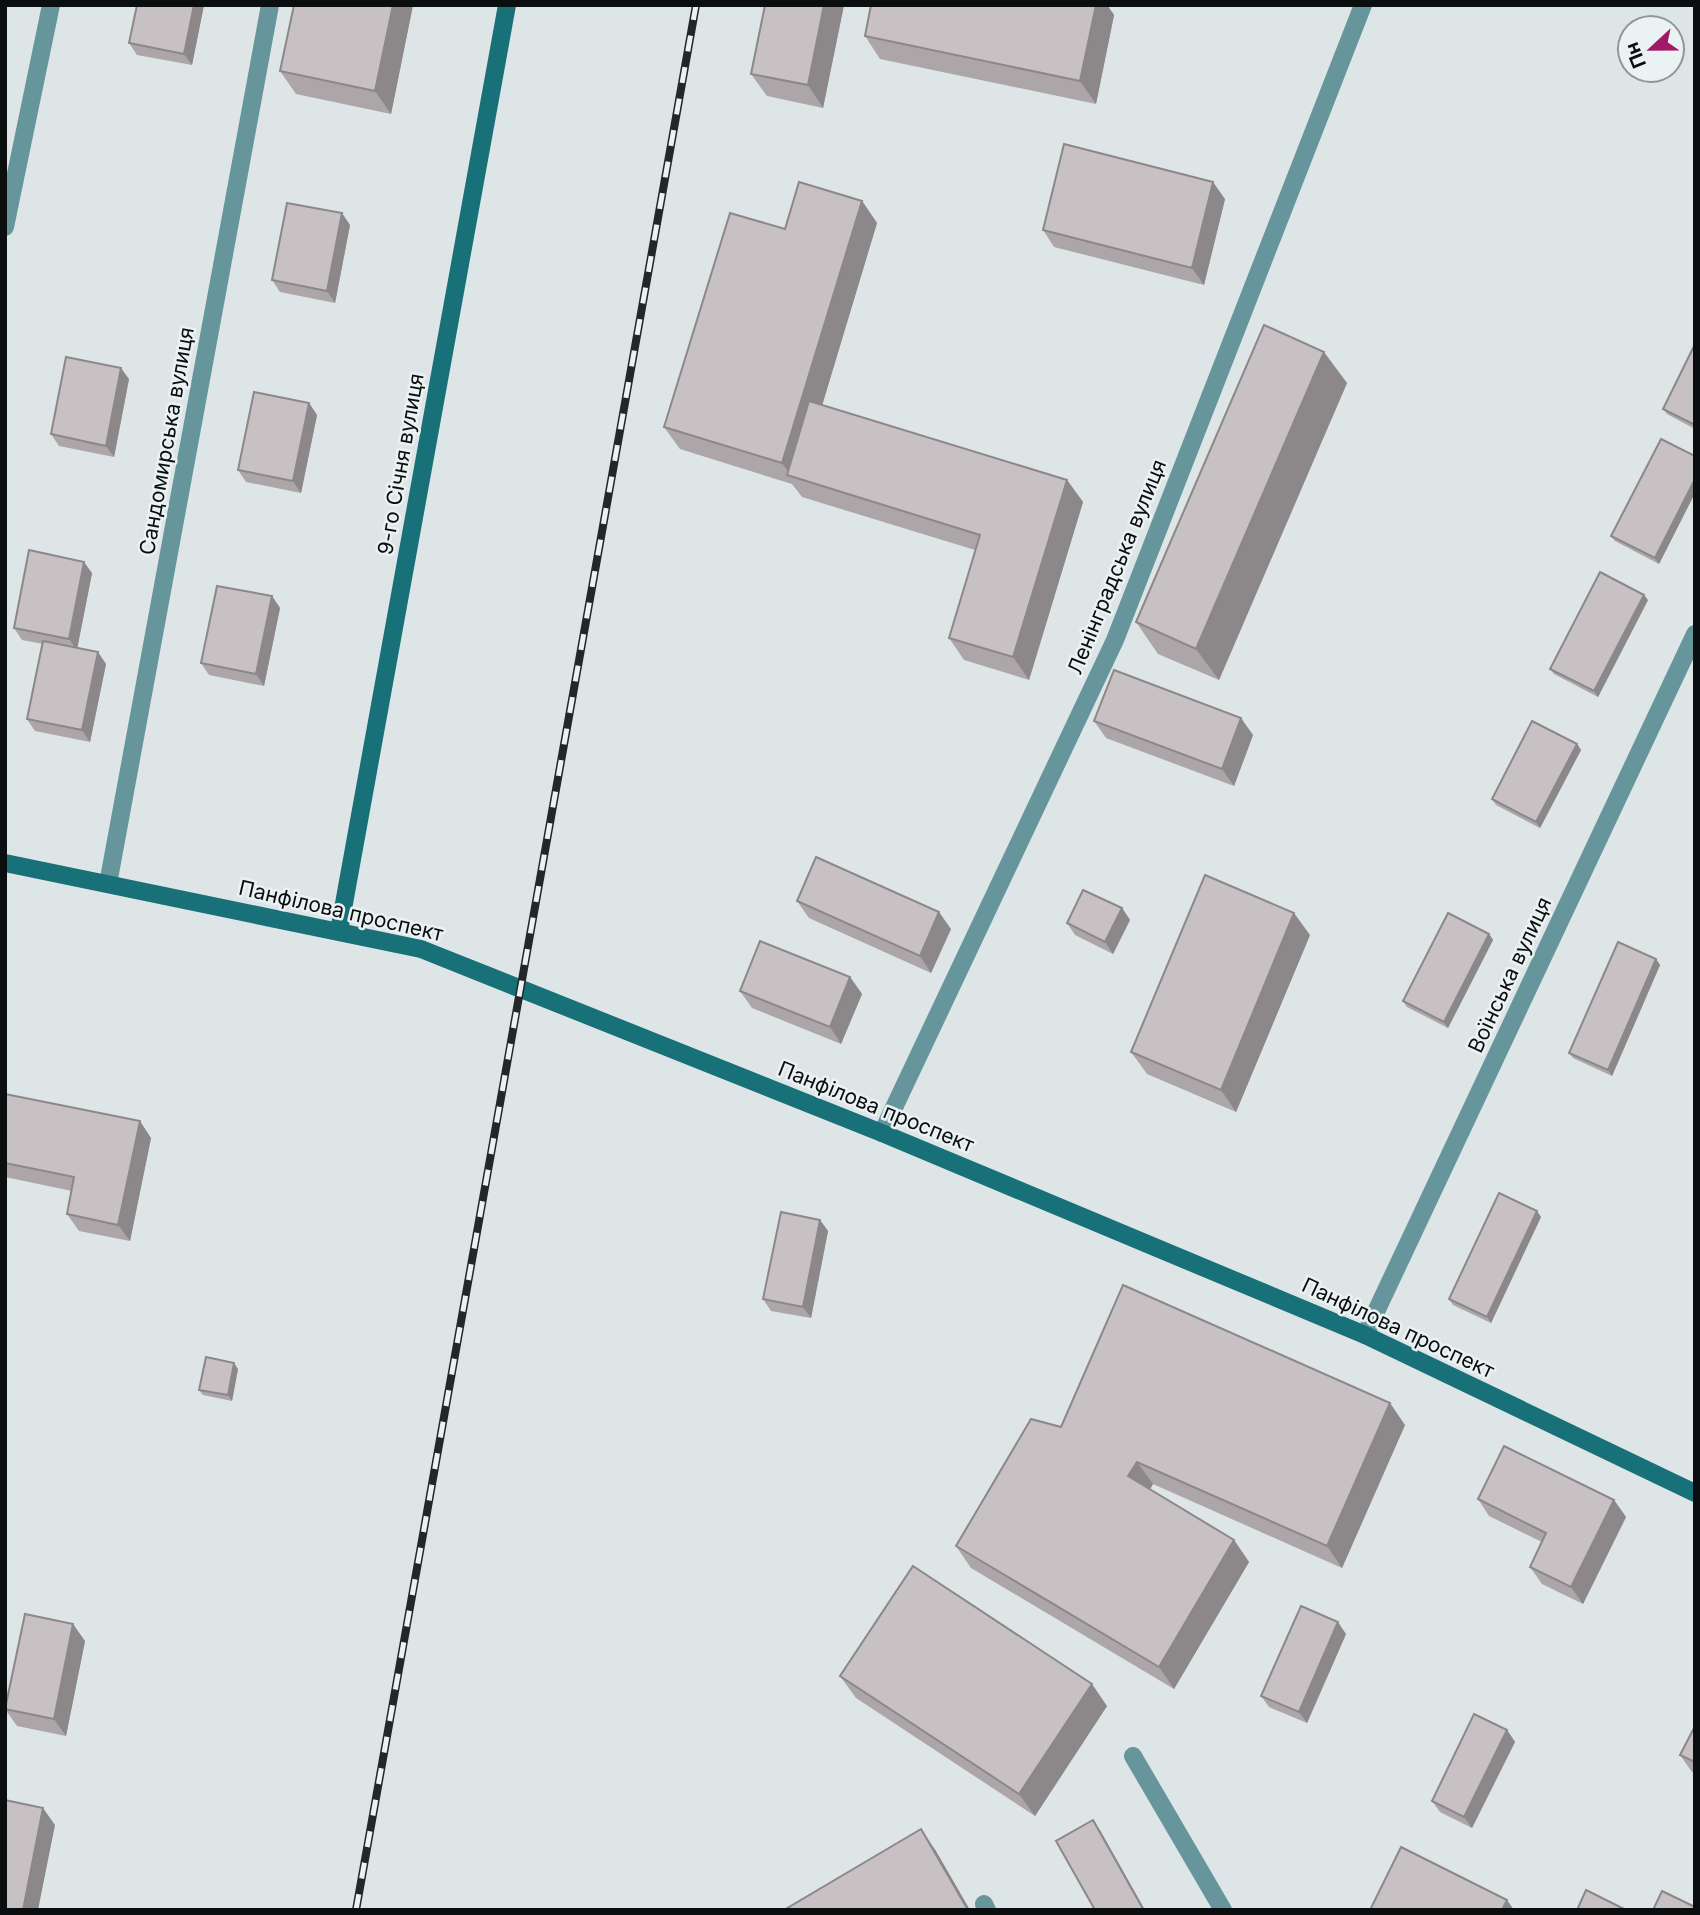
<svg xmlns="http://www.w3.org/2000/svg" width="1700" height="1915" viewBox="0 0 1700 1915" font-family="Inter,sans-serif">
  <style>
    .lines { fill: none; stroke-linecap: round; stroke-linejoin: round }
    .street { stroke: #66969b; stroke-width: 18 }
    .secondary { stroke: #187078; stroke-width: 18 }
    .rail-casing { stroke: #232727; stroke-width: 8 }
    .rail { stroke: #eaf2f3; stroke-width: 5; stroke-dasharray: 16; stroke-linecap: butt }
    .wall { fill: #aca6a8 }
    .shaded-wall { fill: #8c8788 }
    .building { fill: #c8c1c3; stroke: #8c8788; stroke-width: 2 }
    .labels { text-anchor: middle; stroke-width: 5; stroke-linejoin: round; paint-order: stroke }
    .street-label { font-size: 21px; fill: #0b0e0e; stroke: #eaf2f3 }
  </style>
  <rect width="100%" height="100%" fill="#dde5e6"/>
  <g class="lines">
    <g class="street">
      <path d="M 5,227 L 51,5"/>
      <path d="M 108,884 L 270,5"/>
      <path d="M 882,1133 L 1115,640 L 1363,5"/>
      <path d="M 1365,1335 L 1695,634"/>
      <path d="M 1133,1756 L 1223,1910"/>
      <path d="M 984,1904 L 987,1910"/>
    </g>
    <g class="secondary">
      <path d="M 5,863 L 421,949 L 882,1133 L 1365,1335 L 1695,1493"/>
      <path d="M 339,931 L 507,5"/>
    </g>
    <g class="rail-casing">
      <path id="rail" d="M 356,1910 L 696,5"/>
    </g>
    <use href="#rail" class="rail"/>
  </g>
  <g class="wall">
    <path d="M 137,5 L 204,5 L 192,65 L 137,55 L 129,43 Z"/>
    <path d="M 294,5 L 413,5 L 391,114 L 296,94 L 280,71 Z"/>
    <path d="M 765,5 L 844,5 L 823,108 L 767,96 L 751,74 Z"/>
    <path d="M 871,5 L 1107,5 L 1114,15 L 1096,104 L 880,59 L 865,36 Z"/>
    <path d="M 1225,199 L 1204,285 L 1054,247 L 1043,230 Z"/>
    <path d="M 862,201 L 877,223 L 822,405 L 1067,480 L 1083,502 L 1029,680 L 964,660 L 949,638 L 975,550 L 802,497 L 792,484 L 680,449 L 664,427 L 785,229 Z"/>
    <path d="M 350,225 L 335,303 L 280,292 L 272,280 Z"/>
    <path d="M 1695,344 L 1695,429 L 1667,414 L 1663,409 Z"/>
    <path d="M 129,379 L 114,457 L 59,446 L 51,434 Z"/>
    <path d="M 1347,383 L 1219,680 L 1158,654 L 1136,622 Z"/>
    <path d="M 309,403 L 317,415 L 301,493 L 246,482 L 238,470 Z"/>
    <path d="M 1695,456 L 1695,493 L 1659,564 L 1615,541 L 1611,536 Z"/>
    <path d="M 92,573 L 77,648 L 106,664 L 90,742 L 35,731 L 27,719 L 43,644 L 22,640 L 14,628 Z"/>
    <path d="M 272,596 L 280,608 L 264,686 L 209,675 L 201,663 Z"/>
    <path d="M 1648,600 L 1598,697 L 1554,674 L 1550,669 Z"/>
    <path d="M 1094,721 L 1253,735 L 1234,786 L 1106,738 Z"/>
    <path d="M 1577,744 L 1581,750 L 1540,828 L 1496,805 L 1492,799 Z"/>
    <path d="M 797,901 L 951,929 L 931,973 L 809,918 Z"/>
    <path d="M 1122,908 L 1130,920 L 1113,954 L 1075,935 L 1067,923 Z"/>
    <path d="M 1489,934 L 1493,940 L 1448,1028 L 1407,1007 L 1403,1001 Z"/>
    <path d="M 1310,935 L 1236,1112 L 1147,1074 L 1131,1052 Z"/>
    <path d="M 1656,959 L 1660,965 L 1612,1076 L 1573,1058 L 1569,1053 Z"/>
    <path d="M 850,977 L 862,994 L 841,1044 L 752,1008 L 740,991 Z"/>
    <path d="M 5,1094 L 151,1138 L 130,1241 L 79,1231 L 67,1214 L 72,1191 L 5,1177 Z"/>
    <path d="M 1541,1217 L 1491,1323 L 1453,1305 L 1449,1299 Z"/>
    <path d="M 820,1220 L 828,1231 L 811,1318 L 771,1311 L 763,1299 Z"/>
    <path d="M 238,1369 L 232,1401 L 203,1395 L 199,1390 Z"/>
    <path d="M 1405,1425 L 1342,1568 L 1153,1484 L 1150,1489 L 1234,1540 L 1249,1562 L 1174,1689 L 971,1568 L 956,1546 L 1061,1427 Z"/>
    <path d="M 1478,1499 L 1614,1500 L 1626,1517 L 1583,1604 L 1542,1584 L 1530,1567 L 1542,1542 L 1489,1516 Z"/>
    <path d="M 1346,1634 L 1307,1723 L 1269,1707 L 1261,1696 Z"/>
    <path d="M 85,1641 L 66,1736 L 17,1726 L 5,1709 Z"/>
    <path d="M 840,1676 L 1107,1706 L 1035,1816 L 856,1698 Z"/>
    <path d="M 1695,1726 L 1695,1773 L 1692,1772 L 1680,1755 Z"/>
    <path d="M 1507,1730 L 1515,1742 L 1472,1828 L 1440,1812 L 1432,1801 Z"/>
  </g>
  <g class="shaded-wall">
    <path d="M 194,5 L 204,5 L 192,65 L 184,54 Z"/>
    <path d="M 393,5 L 413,5 L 391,114 L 375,91 Z"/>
    <path d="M 824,5 L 844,5 L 823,108 L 808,85 Z"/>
    <path d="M 1096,5 L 1107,5 L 1114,15 L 1096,104 L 1080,81 Z"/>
    <path d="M 1213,182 L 1225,199 L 1204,285 L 1192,268 Z"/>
    <path d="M 862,201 L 877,223 L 800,479 L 792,477 L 782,463 Z"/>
    <path d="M 342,213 L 350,225 L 335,303 L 327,291 Z"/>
    <path d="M 1324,352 L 1347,383 L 1219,680 L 1196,649 Z"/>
    <path d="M 121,368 L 129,379 L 114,457 L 106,446 Z"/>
    <path d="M 309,403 L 317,415 L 301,493 L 293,481 Z"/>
    <path d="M 1695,479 L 1695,493 L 1659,564 L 1655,558 Z"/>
    <path d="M 1067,480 L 1083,502 L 1029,680 L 1013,657 Z"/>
    <path d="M 84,562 L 92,573 L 77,650 L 69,639 Z"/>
    <path d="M 1644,595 L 1648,600 L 1598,697 L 1594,691 Z"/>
    <path d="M 272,596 L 280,608 L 264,686 L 256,674 Z"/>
    <path d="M 98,652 L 106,664 L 90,742 L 82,730 Z"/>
    <path d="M 1241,718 L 1253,735 L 1234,786 L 1222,769 Z"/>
    <path d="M 1577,744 L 1581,750 L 1540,828 L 1536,822 Z"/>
    <path d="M 1122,908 L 1130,920 L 1113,954 L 1105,942 Z"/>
    <path d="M 939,912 L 951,929 L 931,973 L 920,956 Z"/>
    <path d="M 1294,913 L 1310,935 L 1236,1112 L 1221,1090 Z"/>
    <path d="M 1489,934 L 1493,940 L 1448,1028 L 1444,1022 Z"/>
    <path d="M 1656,959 L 1660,965 L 1612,1076 L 1608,1070 Z"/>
    <path d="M 850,977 L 862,994 L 841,1044 L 830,1027 Z"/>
    <path d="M 140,1121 L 151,1138 L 130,1241 L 118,1225 Z"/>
    <path d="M 1537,1211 L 1541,1217 L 1491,1323 L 1487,1317 Z"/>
    <path d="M 820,1220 L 828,1231 L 811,1318 L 803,1307 Z"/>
    <path d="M 234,1363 L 238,1369 L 232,1401 L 228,1395 Z"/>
    <path d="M 1390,1403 L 1405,1425 L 1342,1568 L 1327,1546 Z"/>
    <path d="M 1137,1462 L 1153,1484 L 1144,1499 L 1128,1476 Z"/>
    <path d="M 1614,1500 L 1626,1517 L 1583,1604 L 1571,1587 Z"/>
    <path d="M 1234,1540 L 1249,1562 L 1174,1689 L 1159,1667 Z"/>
    <path d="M 1338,1622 L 1346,1634 L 1307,1723 L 1299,1712 Z"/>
    <path d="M 73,1624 L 85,1641 L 66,1736 L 54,1719 Z"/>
    <path d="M 1092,1684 L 1107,1706 L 1035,1816 L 1019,1794 Z"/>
    <path d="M 1507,1730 L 1515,1742 L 1472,1828 L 1464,1817 Z"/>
    <path d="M 43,1808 L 55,1825 L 38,1910 L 23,1910 Z"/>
    <path d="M 1093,1820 L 1101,1832 L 1145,1910 L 1143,1909 Z"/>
    <path d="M 921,1829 L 936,1851 L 970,1910 L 968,1910 Z"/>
    <path d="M 1507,1900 L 1514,1910 L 1502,1910 Z"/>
  </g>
  <g class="building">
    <path d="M 137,5 L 194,5 L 184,54 L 129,43 Z"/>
    <path d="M 294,5 L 393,5 L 375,91 L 280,71 Z"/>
    <path d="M 765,5 L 824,5 L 808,85 L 751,74 Z"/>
    <path d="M 871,5 L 1096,5 L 1080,81 L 865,36 Z"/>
    <path d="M 1064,144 L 1213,182 L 1192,268 L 1043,230 Z"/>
    <path d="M 799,182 L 862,201 L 782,463 L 664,427 L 730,213 L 785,229 Z"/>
    <path d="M 287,203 L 342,213 L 327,291 L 272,280 Z"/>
    <path d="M 1264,325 L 1324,352 L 1196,649 L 1136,622 Z"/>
    <path d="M 1695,344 L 1695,425 L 1663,409 Z"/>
    <path d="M 66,357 L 121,368 L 106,446 L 51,434 Z"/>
    <path d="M 254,392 L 309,403 L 293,481 L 238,470 Z"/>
    <path d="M 809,401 L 1067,480 L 1013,657 L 949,638 L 980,535 L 787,475 Z"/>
    <path d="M 1661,439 L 1695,456 L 1695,479 L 1655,558 L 1611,536 Z"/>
    <path d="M 29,550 L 84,562 L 69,639 L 14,628 Z"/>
    <path d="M 1600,572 L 1644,595 L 1594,691 L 1550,669 Z"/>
    <path d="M 217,586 L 272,596 L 256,674 L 201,663 Z"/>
    <path d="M 43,641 L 98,652 L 82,730 L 27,719 Z"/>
    <path d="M 1114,670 L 1241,718 L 1222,769 L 1094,721 Z"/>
    <path d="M 1532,721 L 1577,744 L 1536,822 L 1492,799 Z"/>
    <path d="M 816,857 L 939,912 L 920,956 L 797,901 Z"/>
    <path d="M 1205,875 L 1294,913 L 1221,1090 L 1131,1052 Z"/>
    <path d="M 1083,890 L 1122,908 L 1105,942 L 1067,923 Z"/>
    <path d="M 1448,913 L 1489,934 L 1444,1022 L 1403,1001 Z"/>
    <path d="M 760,941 L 850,977 L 830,1027 L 740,991 Z"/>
    <path d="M 1618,942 L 1656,959 L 1608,1070 L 1569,1053 Z"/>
    <path d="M 5,1094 L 140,1121 L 118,1225 L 67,1214 L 74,1177 L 5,1163 Z"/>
    <path d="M 1499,1193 L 1537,1211 L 1487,1317 L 1449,1299 Z"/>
    <path d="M 781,1212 L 820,1220 L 803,1307 L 763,1299 Z"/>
    <path d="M 1123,1285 L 1390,1403 L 1327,1546 L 1137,1462 L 1128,1476 L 1234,1540 L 1159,1667 L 956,1546 L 1031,1419 L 1061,1427 Z"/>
    <path d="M 206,1357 L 234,1363 L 228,1395 L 199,1390 Z"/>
    <path d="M 1504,1446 L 1614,1500 L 1571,1587 L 1530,1567 L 1546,1533 L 1478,1499 Z"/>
    <path d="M 913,1566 L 1092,1684 L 1019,1794 L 840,1676 Z"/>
    <path d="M 1301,1606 L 1338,1622 L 1299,1712 L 1261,1696 Z"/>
    <path d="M 25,1614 L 73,1624 L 54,1719 L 5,1709 Z"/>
    <path d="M 1474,1714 L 1507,1730 L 1464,1817 L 1432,1801 Z"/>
    <path d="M 1695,1726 L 1695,1762 L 1680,1755 Z"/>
    <path d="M 5,1800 L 43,1808 L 23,1910 L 5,1910 Z"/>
    <path d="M 1093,1820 L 1143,1909 L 1142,1910 L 1095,1910 L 1056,1841 Z"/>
    <path d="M 921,1829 L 968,1910 L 784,1910 Z"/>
    <path d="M 1401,1847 L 1507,1900 L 1502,1910 L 1370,1910 Z"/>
    <path d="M 1586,1890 L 1626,1910 L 1577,1910 Z"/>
    <path d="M 1662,1891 L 1695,1907 L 1695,1910 L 1653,1910 Z"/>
  </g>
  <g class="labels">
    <g class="street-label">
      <text transform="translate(167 441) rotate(-80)" y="7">Сандомирська вулиця</text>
      <text transform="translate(401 464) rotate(-80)" y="7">9-го Січня вулиця</text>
      <text transform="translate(1117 567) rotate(-68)" y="7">Ленінградська вулиця</text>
      <text transform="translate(341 911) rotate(13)" y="7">Панфілова проспект</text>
      <text transform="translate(1510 975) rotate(-65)" y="7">Воїнська вулиця</text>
      <text transform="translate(876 1107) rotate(22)" y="7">Панфілова проспект</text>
      <text transform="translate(1398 1328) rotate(25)" y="7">Панфілова проспект</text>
    </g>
  </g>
  <rect width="1700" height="1915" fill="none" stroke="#0b0e0e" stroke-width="14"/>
  <g transform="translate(1651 49) rotate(248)"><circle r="33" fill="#eaf2f3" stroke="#919797" stroke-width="2"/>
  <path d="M0-5L12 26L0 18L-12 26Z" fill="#a21a66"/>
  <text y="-10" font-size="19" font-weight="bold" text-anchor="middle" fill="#0b0e0e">Пн</text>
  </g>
</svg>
